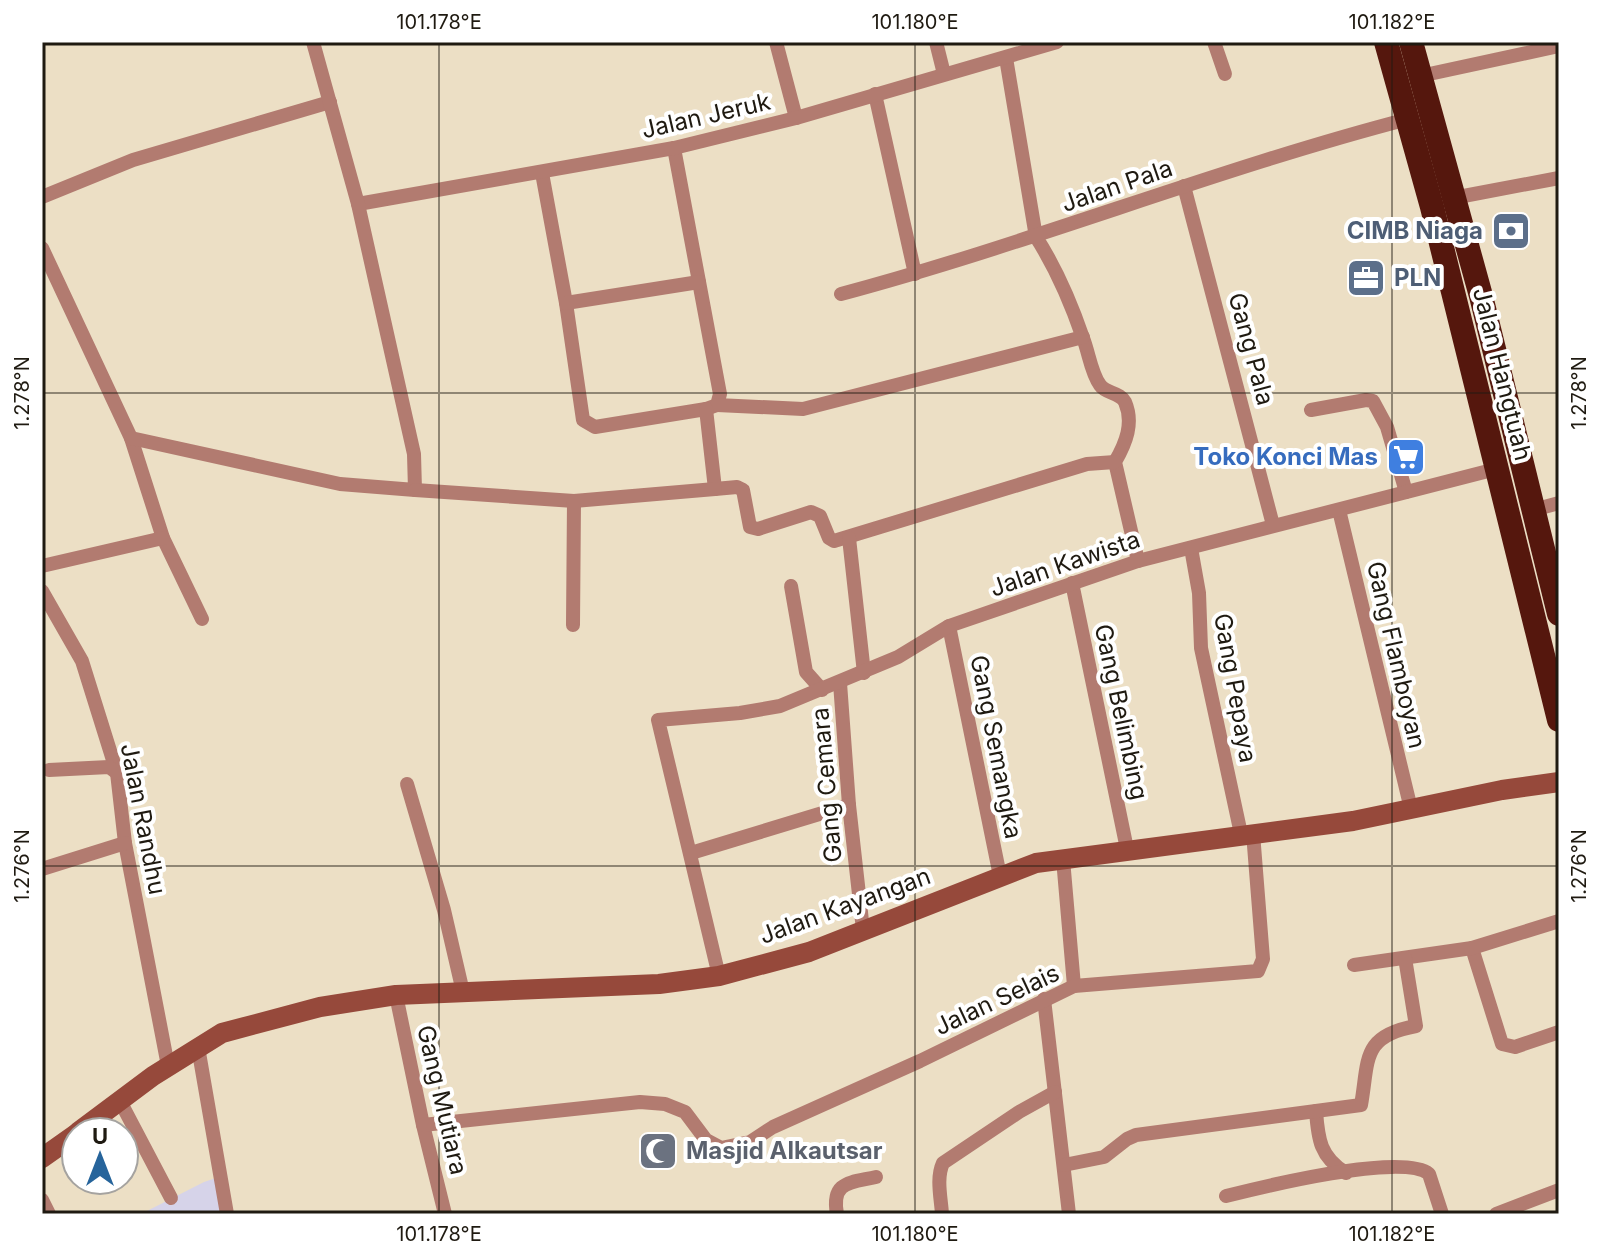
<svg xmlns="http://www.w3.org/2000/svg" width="1601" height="1256" viewBox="0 0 1601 1256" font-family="Inter,sans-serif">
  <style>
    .education { fill: #d6d3e9 }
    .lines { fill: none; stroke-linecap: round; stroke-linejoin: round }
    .street { stroke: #b27b70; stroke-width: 14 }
    .secondary { stroke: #96493b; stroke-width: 20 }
    .highway { stroke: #55170d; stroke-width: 24 }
    .ticks { fill: none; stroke: #1f1a11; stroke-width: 2; stroke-opacity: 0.45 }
    .labels { text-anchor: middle; stroke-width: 8; stroke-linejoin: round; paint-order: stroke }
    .street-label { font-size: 24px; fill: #1f1a11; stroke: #fff }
    .service-label { font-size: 24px; font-weight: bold; fill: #4e5e75; stroke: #fff; text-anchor: end }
    .shop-label { font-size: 24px; font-weight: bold; fill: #366cbe; stroke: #fff; text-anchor: end }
    .worship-label { font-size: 24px; font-weight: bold; fill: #5b616d; stroke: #fff; text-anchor: start }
    .neatline { fill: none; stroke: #1f1a11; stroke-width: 3 }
    .ticks-label { font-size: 20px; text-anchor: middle; fill: #1f1a11 }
  </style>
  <rect width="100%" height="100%" fill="#ecdfc5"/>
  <path class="education" d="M 216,1178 L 224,1214 L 141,1214 L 204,1182 Z"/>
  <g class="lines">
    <g class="street">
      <path d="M 776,42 L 796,118"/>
      <path d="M 936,42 L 944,74"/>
      <path d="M 1214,42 L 1225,74"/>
      <path d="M 1006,58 L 1036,237 C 1056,268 1071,303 1083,338 C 1089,353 1091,373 1100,385 C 1106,394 1120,392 1125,402 C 1134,423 1126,443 1115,462 L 1138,561"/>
      <path d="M 1420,76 L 1559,46"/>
      <path d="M 875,94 L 915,274"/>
      <path d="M 542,173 L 566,303 L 583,420 L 595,427 L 706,409 L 717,405 L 720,394 L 674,148"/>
      <path d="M 1184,186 L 1273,525"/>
      <path d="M 42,197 L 133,160 L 330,102"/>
      <path d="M 1453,198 L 1559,178"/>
      <path d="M 358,204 L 674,148 L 796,118 L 1057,42"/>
      <path d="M 42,248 L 131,438 L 163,538 L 202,619"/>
      <path d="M 841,294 C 1032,243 1216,169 1408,119"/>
      <path d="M 566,303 L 699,282"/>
      <path d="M 717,405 L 803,409 L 1083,337"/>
      <path d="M 706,409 L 715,489 L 737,487 L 743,490 L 750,527 L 758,529 L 811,512 L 820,516 L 829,538 L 834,541 L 1087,464 L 1115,462"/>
      <path d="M 1311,410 L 1366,400 L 1373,401 L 1387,427 L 1406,492"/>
      <path d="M 131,438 L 340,484 L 415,490 L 414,454 L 358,204 L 313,42"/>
      <path d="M 415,490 L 574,501 L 715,489"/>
      <path d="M 1339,510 L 1411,809"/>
      <path d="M 1533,510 L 1559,503"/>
      <path d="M 849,538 L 864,673"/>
      <path d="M 1191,548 L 1199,593 L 1201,648 L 1241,834"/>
      <path d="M 42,566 L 163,538"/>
      <path d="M 1072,583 L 1127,849"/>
      <path d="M 791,586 L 806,672 L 822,690"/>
      <path d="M 42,591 L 82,661 L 117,773 L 125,843 L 168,1066"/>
      <path d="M 573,625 L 574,501"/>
      <path d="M 949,626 L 1000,876"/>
      <path d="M 840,683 L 849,805 L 863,930"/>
      <path d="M 49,770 L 109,767 L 117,773"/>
      <path d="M 407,784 L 444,910 L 463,992"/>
      <path d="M 691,853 L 849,805"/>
      <path d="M 1063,859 L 1074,986"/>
      <path d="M 42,869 L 125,843"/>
      <path d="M 1472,948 L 1502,1044 L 1515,1047 L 1559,1032"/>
      <path d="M 1354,965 L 1472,948 L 1559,921"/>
      <path d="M 719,976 L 658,720 L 740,713 L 780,706 L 898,657 L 949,626 L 1138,561 L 1496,469"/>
      <path d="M 396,995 L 423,1125 L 445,1214"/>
      <path d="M 1044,999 L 1069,1214"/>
      <path d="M 198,1047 L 227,1214"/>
      <path d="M 120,1101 L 171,1198"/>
      <path d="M 1316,1111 C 1318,1139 1320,1157 1346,1173"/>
      <path d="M 423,1125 L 640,1102 L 665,1104 L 685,1112 L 706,1140 L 721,1148 L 750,1142 L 773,1127 L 920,1061 L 1074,986 L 1258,971 L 1263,959 L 1253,833"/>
      <path d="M 1064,1165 L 1104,1157 L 1127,1139 L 1136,1135 L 1361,1105 C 1369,1060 1361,1036 1416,1026 L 1405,958"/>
      <path d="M 1226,1196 C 1262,1187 1403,1152 1429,1174 L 1442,1214"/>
      <path d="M 42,1200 L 49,1214"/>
      <path d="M 837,1214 C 831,1181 850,1183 876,1177"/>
      <path d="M 942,1214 C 941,1198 936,1178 943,1163 L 1019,1112 L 1055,1092"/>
      <path d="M 1496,1214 L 1559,1190"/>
    </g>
    <g class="secondary">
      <path d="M 78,1132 L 153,1076 L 222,1033 L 320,1007 L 396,995 L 659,984 L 719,976 L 809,952 L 1036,863 L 1353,821 L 1502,790 L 1559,782"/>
      <path d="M 42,1158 L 76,1134"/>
    </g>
    <g class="highway">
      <path d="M 1386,42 L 1432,207 L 1559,720"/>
      <path d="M 1411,42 L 1481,296 L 1559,614"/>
    </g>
  </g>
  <path class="ticks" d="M 439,42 L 439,1214M 915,42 L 915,1214M 1392,42 L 1392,1214M 42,393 L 1559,393M 42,866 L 1559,866"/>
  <defs>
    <g id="bank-square" transform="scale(2)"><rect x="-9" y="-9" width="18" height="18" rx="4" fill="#5c6f8a" stroke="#fff"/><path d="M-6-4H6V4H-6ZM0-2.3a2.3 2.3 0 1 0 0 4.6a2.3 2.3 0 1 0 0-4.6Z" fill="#fff"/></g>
    <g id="office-square" transform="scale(2)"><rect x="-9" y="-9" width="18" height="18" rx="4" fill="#5c6f8a" stroke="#fff"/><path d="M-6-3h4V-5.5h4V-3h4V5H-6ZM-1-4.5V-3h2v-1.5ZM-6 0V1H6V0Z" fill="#fff"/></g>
    <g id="supermarket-square" transform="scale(2)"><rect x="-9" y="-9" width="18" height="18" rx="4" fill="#3f7fe0" stroke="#fff"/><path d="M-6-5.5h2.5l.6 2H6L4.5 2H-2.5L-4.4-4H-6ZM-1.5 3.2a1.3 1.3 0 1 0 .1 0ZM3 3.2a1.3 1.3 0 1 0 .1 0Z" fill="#fff"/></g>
    <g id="mosque-square" transform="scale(2)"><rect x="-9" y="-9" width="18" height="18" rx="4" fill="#6b7280" stroke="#fff"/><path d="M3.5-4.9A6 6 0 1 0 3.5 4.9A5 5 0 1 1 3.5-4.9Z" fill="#fff"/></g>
  </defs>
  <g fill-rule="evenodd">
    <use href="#bank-square" x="1511" y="231"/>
    <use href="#office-square" x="1366" y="278"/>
    <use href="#supermarket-square" x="1406" y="457"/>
    <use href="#mosque-square" x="658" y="1151"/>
  </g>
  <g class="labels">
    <g class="street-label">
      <text transform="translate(706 116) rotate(-13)" y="8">Jalan Jeruk</text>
      <text transform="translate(1117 186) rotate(-19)" y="8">Jalan Pala</text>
      <text transform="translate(1251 349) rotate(75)" y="8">Gang Pala</text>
      <text transform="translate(1502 374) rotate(76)" y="8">Jalan Hangtuah</text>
      <text transform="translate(1065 564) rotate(-19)" y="8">Jalan Kawista</text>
      <text transform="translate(1396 655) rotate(77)" y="8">Gang Flamboyan</text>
      <text transform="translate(1235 688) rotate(80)" y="8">Gang Pepaya</text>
      <text transform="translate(1121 712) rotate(78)" y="8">Gang Belimbing</text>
      <text transform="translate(996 747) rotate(79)" y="8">Gang Semangka</text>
      <text transform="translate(827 785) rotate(-95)" y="8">Gang Cemara</text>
      <text transform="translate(143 819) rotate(79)" y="8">Jalan Randhu</text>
      <text transform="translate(845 906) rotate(-20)" y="8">Jalan Kayangan</text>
      <text transform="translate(997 1000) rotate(-25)" y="8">Jalan Selais</text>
      <text transform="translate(442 1100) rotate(77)" y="8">Gang Mutiara</text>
    </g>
    <g class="service-label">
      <text x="1483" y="239">CIMB Niaga</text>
      <text x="1394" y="286" text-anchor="start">PLN</text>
    </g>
    <g class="shop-label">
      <text x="1378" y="465">Toko Konci Mas</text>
    </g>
    <g class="worship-label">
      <text x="686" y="1159">Masjid Alkautsar</text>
    </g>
  </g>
  <rect width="1601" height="1256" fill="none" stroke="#ffffff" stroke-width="88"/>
  <g transform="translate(100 1156)"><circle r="38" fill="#ffffff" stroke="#a5a3a0" stroke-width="2"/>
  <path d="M0-6L14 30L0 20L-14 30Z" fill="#26649b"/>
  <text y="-12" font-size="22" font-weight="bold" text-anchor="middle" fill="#1f1a11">U</text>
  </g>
  <rect x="44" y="44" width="1513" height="1168" class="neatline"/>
  <g class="ticks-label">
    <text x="439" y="29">101.178°E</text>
    <text x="915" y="29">101.180°E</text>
    <text x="1392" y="29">101.182°E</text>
    <text transform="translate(22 393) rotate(-90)" y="7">1.278°N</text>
    <text transform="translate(1579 393) rotate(-90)" y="7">1.278°N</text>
    <text transform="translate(22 866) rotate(-90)" y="7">1.276°N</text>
    <text transform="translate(1579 866) rotate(-90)" y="7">1.276°N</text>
    <text x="439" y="1241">101.178°E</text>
    <text x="915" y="1241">101.180°E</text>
    <text x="1392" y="1241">101.182°E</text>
  </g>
</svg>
